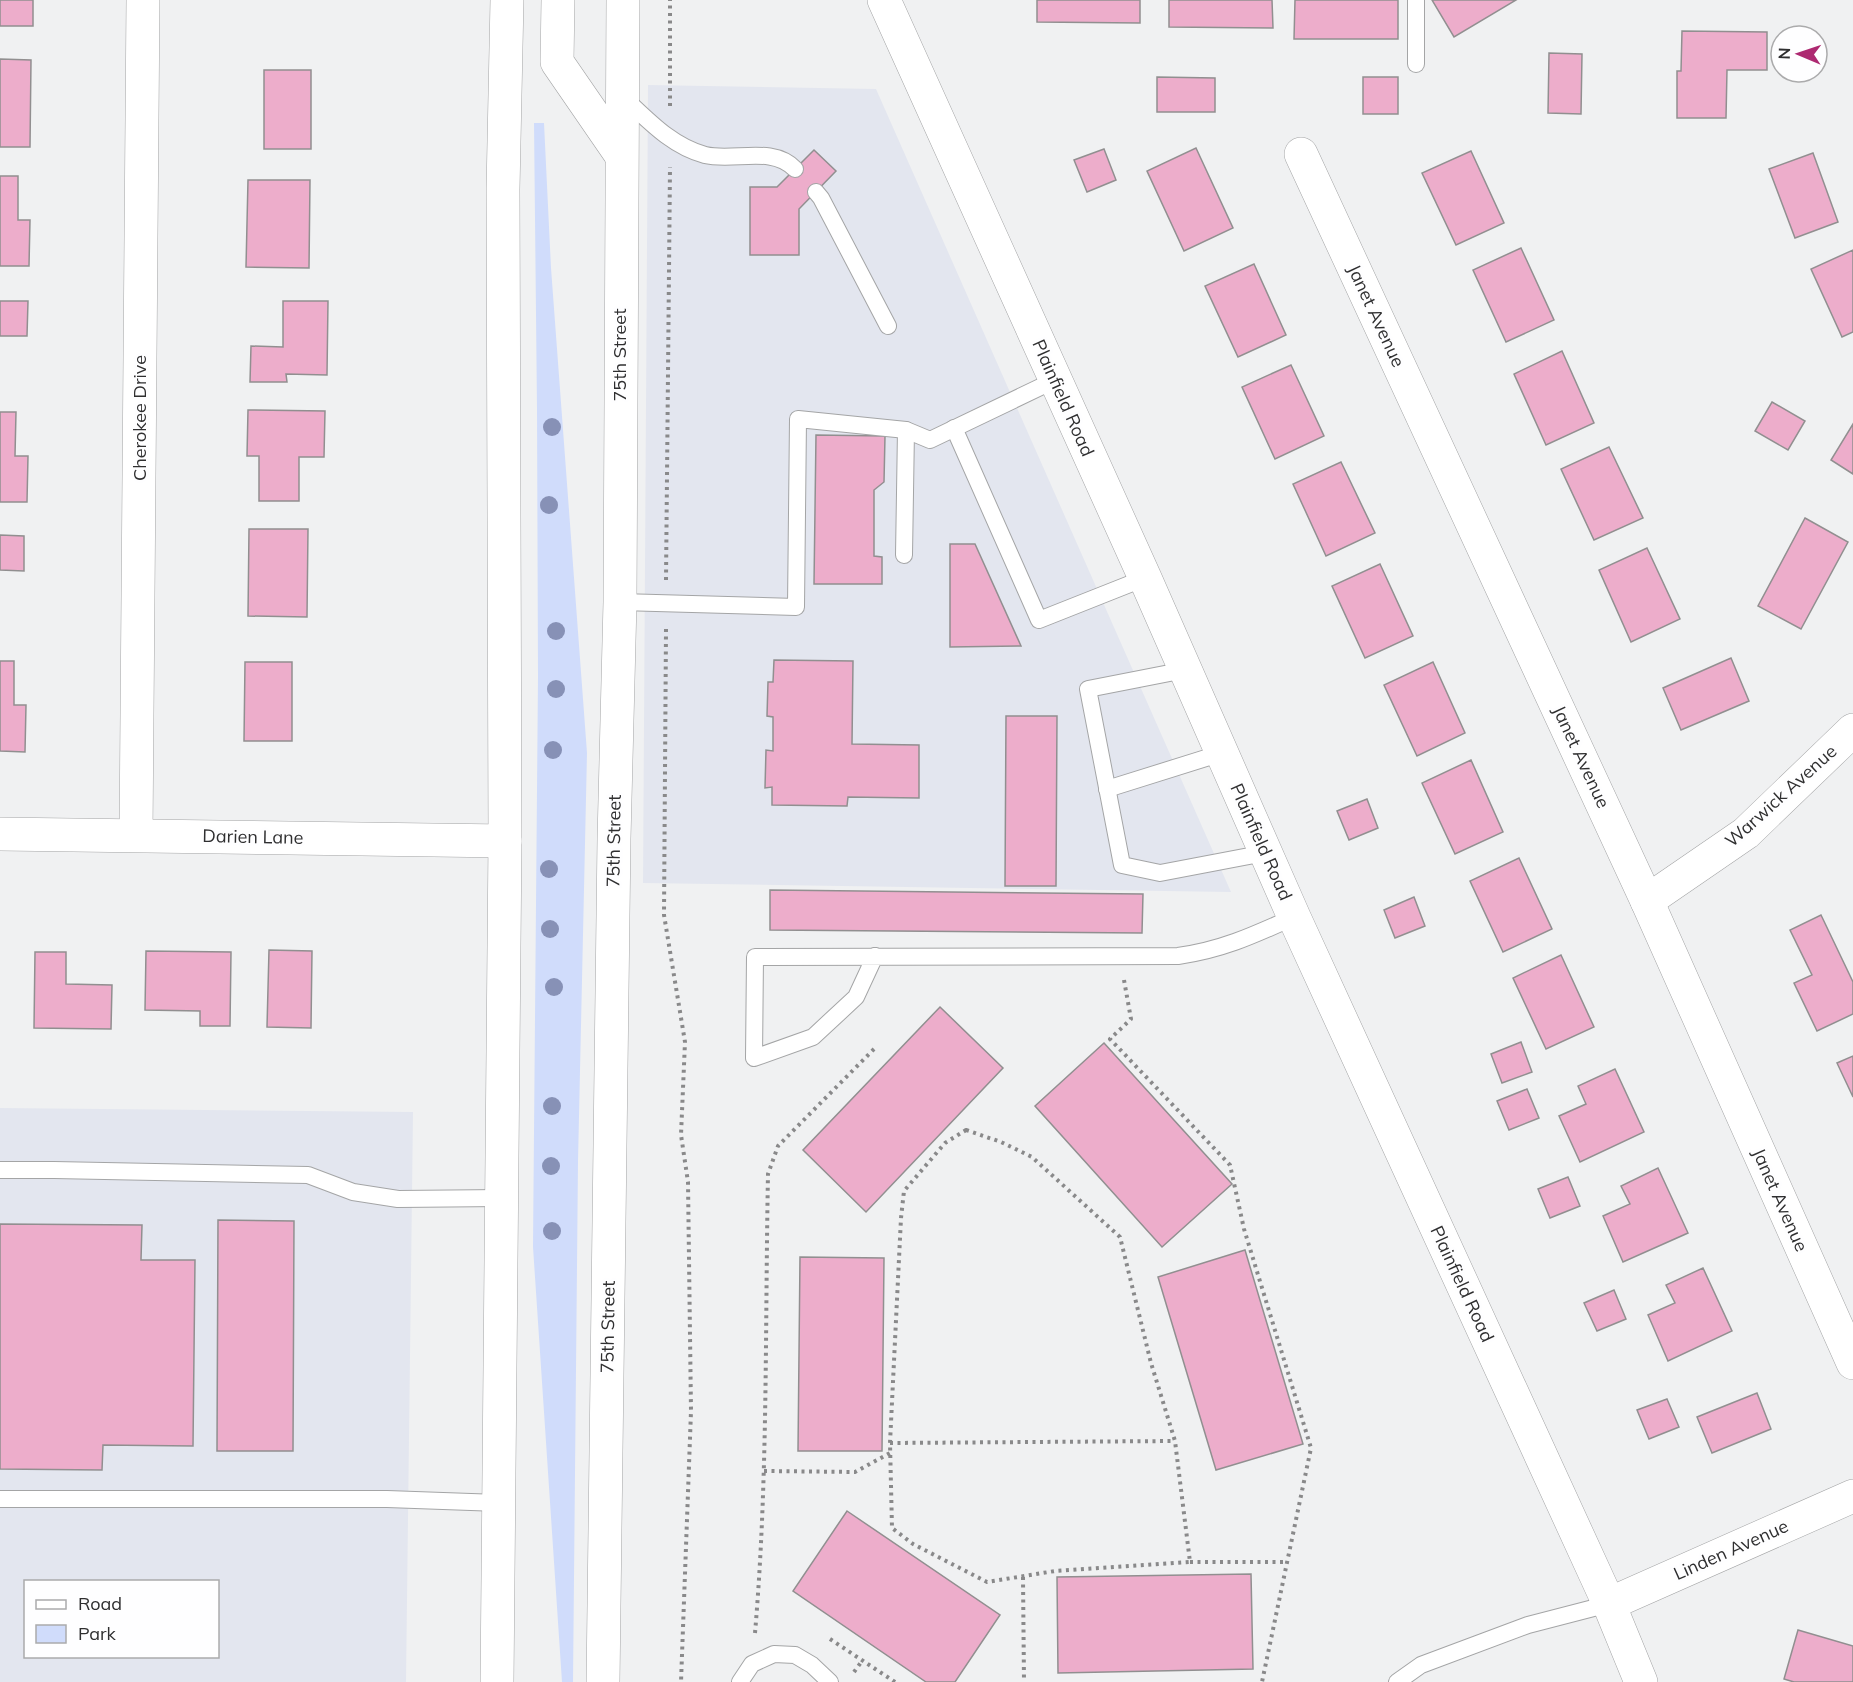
<svg xmlns="http://www.w3.org/2000/svg" width="1853" height="1682" viewBox="0 0 1853 1682" font-family="Mulish,sans-serif">
  <style>
    .built { fill: #e3e6ef; fill-rule: evenodd }
    .green { fill: #d0dcfb }
    .building { fill: #edadcb; stroke: #918f90; stroke-width: 1.5 }
    .lines { fill: none; stroke-linecap: round; stroke-linejoin: round }
    .lane-casing { stroke: #a4a5a6; stroke-width: 18 }
    .street-casing { stroke: #a4a5a6; stroke-width: 34 }
    .secondary-casing { stroke: #a4a5a6; stroke-width: 34 }
    .path { stroke: #89898a; stroke-width: 4; stroke-dasharray: 3 4.5; stroke-linecap: butt }
    .lane { stroke: #fff; stroke-width: 16 }
    .street { stroke: #fff; stroke-width: 33 }
    .secondary { stroke: #fff; stroke-width: 33 }
    .tree { fill: #8791b6 }
    .labels { text-anchor: middle; stroke-width: 6; stroke-linejoin: round; paint-order: stroke }
    .street-label { font-size: 18px; fill: #2f2f30; stroke: #fefeff }
  </style>
  <rect width="100%" height="100%" fill="#f0f1f2"/>
  <g class="built">
    <path d="M 648,85 L 876,89 L 1231,892 L 643,883 Z"/>
    <path d="M 0,1108 L 413,1112 L 406,1682 L 0,1682 ZM 26,1582 L 218,1582 L 218,1656 L 26,1656 Z"/>
  </g>
  <path class="green" d="M 534,123 L 544,123 L 551,268 L 587,753 L 578,1162 L 573,1682 L 562,1682 L 533,1247 L 538,676 L 537,409 Z"/>
  <g class="building">
    <rect x="0" y="0" width="33" height="26"/>
    <path d="M 1037,0 L 1140,0 L 1140,23 L 1037,22 Z"/>
    <path d="M 1169,0 L 1272,0 L 1273,28 L 1169,27 Z"/>
    <path d="M 1295,0 L 1398,0 L 1398,39 L 1294,39 Z"/>
    <path d="M 1432,0 L 1516,0 L 1454,37 Z"/>
    <path d="M 1682,31 L 1767,32 L 1767,70 L 1727,70 L 1726,118 L 1677,118 L 1677,71 L 1681,71 Z"/>
    <path d="M 1549,53 L 1582,54 L 1581,114 L 1548,113 Z"/>
    <path d="M 0,59 L 31,60 L 30,147 L 0,147 Z"/>
    <rect x="264" y="70" width="47" height="79"/>
    <path d="M 1157,77 L 1215,78 L 1215,112 L 1157,112 Z"/>
    <rect x="1363" y="77" width="35" height="37"/>
    <path d="M 1196,148 L 1233,228 L 1184,251 L 1147,171 Z"/>
    <path d="M 1104,149 L 1116,180 L 1087,192 L 1074,160 Z"/>
    <path d="M 814,150 L 836,171 L 799,209 L 799,255 L 750,255 L 750,187 L 777,187 Z"/>
    <path d="M 1471,151 L 1504,223 L 1456,245 L 1422,173 Z"/>
    <path d="M 1813,153 L 1838,222 L 1795,238 L 1769,169 Z"/>
    <path d="M 0,176 L 18,176 L 18,220 L 30,220 L 29,266 L 0,266 Z"/>
    <path d="M 248,180 L 310,180 L 309,268 L 246,267 Z"/>
    <path d="M 1521,248 L 1554,320 L 1506,342 L 1473,270 Z"/>
    <path d="M 1853,250 L 1853,332 L 1842,337 L 1811,269 Z"/>
    <path d="M 1254,264 L 1286,335 L 1238,357 L 1205,286 Z"/>
    <path d="M 0,301 L 28,301 L 27,336 L 0,336 Z"/>
    <path d="M 283,301 L 328,301 L 327,375 L 286,374 L 287,382 L 250,382 L 251,346 L 283,347 Z"/>
    <path d="M 1562,351 L 1594,423 L 1546,445 L 1514,374 Z"/>
    <path d="M 1291,365 L 1324,436 L 1275,459 L 1242,387 Z"/>
    <path d="M 1772,402 L 1805,421 L 1788,450 L 1755,431 Z"/>
    <path d="M 248,410 L 325,411 L 324,457 L 299,457 L 299,501 L 259,501 L 259,456 L 247,456 Z"/>
    <path d="M 0,412 L 16,412 L 15,456 L 28,456 L 27,502 L 0,502 Z"/>
    <path d="M 1853,424 L 1853,474 L 1831,460 Z"/>
    <path d="M 816,435 L 885,436 L 884,482 L 874,490 L 874,556 L 882,557 L 882,584 L 814,584 Z"/>
    <path d="M 1609,447 L 1643,518 L 1594,540 L 1561,469 Z"/>
    <path d="M 1341,462 L 1375,533 L 1326,556 L 1293,484 Z"/>
    <path d="M 1805,518 L 1848,542 L 1801,629 L 1758,606 Z"/>
    <path d="M 249,529 L 308,529 L 307,617 L 248,616 Z"/>
    <path d="M 0,535 L 24,536 L 24,571 L 0,570 Z"/>
    <path d="M 950,544 L 975,544 L 1021,646 L 950,647 Z"/>
    <path d="M 1647,548 L 1680,619 L 1631,642 L 1599,570 Z"/>
    <path d="M 1380,564 L 1413,636 L 1365,658 L 1332,586 Z"/>
    <path d="M 1731,658 L 1749,701 L 1681,730 L 1663,688 Z"/>
    <path d="M 774,660 L 853,661 L 852,744 L 919,745 L 919,798 L 848,797 L 847,806 L 772,805 L 772,787 L 765,788 L 766,750 L 773,751 L 773,717 L 767,716 L 768,682 L 773,682 Z"/>
    <path d="M 0,661 L 14,661 L 14,705 L 26,705 L 25,752 L 0,751 Z"/>
    <path d="M 245,662 L 292,662 L 292,741 L 244,741 Z"/>
    <path d="M 1433,662 L 1465,733 L 1417,756 L 1384,685 Z"/>
    <path d="M 1006,716 L 1057,716 L 1056,886 L 1005,886 Z"/>
    <path d="M 1471,760 L 1503,832 L 1455,854 L 1422,783 Z"/>
    <path d="M 1367,799 L 1378,828 L 1349,840 L 1337,811 Z"/>
    <path d="M 1519,858 L 1552,929 L 1503,952 L 1470,881 Z"/>
    <path d="M 770,890 L 1143,894 L 1142,933 L 770,930 Z"/>
    <path d="M 1414,897 L 1425,926 L 1395,938 L 1384,910 Z"/>
    <path d="M 1821,915 L 1853,982 L 1853,1014 L 1817,1031 L 1794,983 L 1812,975 L 1790,930 Z"/>
    <path d="M 269,950 L 312,951 L 311,1028 L 267,1027 Z"/>
    <path d="M 146,951 L 231,952 L 230,1026 L 200,1026 L 200,1011 L 145,1010 Z"/>
    <path d="M 35,952 L 66,952 L 66,984 L 112,985 L 111,1029 L 34,1028 Z"/>
    <path d="M 1561,955 L 1594,1027 L 1546,1049 L 1513,978 Z"/>
    <path d="M 940,1007 L 1003,1068 L 866,1212 L 803,1150 Z"/>
    <path d="M 1521,1042 L 1532,1072 L 1502,1083 L 1491,1054 Z"/>
    <path d="M 1104,1043 L 1232,1184 L 1162,1247 L 1035,1106 Z"/>
    <path d="M 1853,1056 L 1853,1097 L 1837,1063 Z"/>
    <path d="M 1615,1069 L 1644,1132 L 1580,1162 L 1559,1116 L 1586,1104 L 1578,1086 Z"/>
    <path d="M 1527,1089 L 1539,1118 L 1509,1130 L 1497,1101 Z"/>
    <path d="M 1658,1168 L 1688,1233 L 1623,1262 L 1603,1216 L 1630,1204 L 1621,1186 Z"/>
    <path d="M 1568,1177 L 1580,1206 L 1550,1218 L 1538,1189 Z"/>
    <path d="M 218,1220 L 294,1221 L 293,1451 L 217,1451 Z"/>
    <path d="M 0,1224 L 142,1225 L 141,1260 L 195,1260 L 193,1446 L 103,1445 L 102,1470 L 0,1469 Z"/>
    <path d="M 1245,1250 L 1303,1444 L 1216,1470 L 1158,1277 Z"/>
    <path d="M 800,1257 L 884,1258 L 882,1451 L 798,1451 Z"/>
    <path d="M 1703,1268 L 1732,1331 L 1668,1361 L 1648,1315 L 1675,1303 L 1666,1285 Z"/>
    <path d="M 1614,1290 L 1626,1319 L 1597,1331 L 1584,1303 Z"/>
    <path d="M 1757,1393 L 1771,1429 L 1712,1453 L 1697,1417 Z"/>
    <path d="M 1667,1399 L 1679,1427 L 1649,1439 L 1637,1410 Z"/>
    <path d="M 847,1511 L 1000,1615 L 955,1682 L 926,1682 L 793,1591 Z"/>
    <path d="M 1251,1574 L 1253,1669 L 1058,1673 L 1057,1577 Z"/>
    <path d="M 1798,1630 L 1853,1646 L 1853,1682 L 1794,1682 L 1784,1679 Z"/>
  </g>
  <g class="lines">
    <g class="lane-casing">
      <g id="lane">
        <path d="M 1416,0 L 1416,64"/>
        <path d="M 622,96 C 647,119 671,146 705,155 C 734,162 772,145 795,169"/>
        <path d="M 816,192 L 821,198 L 888,326"/>
        <path d="M 954,428 L 1039,620 L 1145,578"/>
        <path d="M 904,555 L 906,430"/>
        <path d="M 620,602 L 796,607 L 798,419 L 906,430 L 930,440 L 1055,380"/>
        <path d="M 1185,670 L 1088,689 L 1122,865 L 1160,873 L 1265,853"/>
        <path d="M 1107,789 L 1222,753"/>
        <path d="M 875,956 L 856,997 L 813,1037 L 754,1058 L 755,957 L 1178,956 C 1222,950 1254,935 1294,917"/>
        <path d="M 0,1170 L 54,1170 L 308,1175 L 353,1192 L 398,1199 L 502,1198"/>
        <path d="M 0,1499 L 387,1499 L 499,1503"/>
        <path d="M 740,1682 L 752,1664 L 774,1654 L 795,1655 L 812,1665 L 830,1682"/>
        <path d="M 1397,1682 L 1421,1665 L 1528,1625 L 1609,1604"/>
      </g>
    </g>
    <g class="street-casing">
      <g id="street">
        <path d="M 1301,154 L 1647,901 L 1853,1363"/>
        <path d="M 0,834 L 505,841"/>
        <path d="M 136,835 L 143,0"/>
        <path d="M 1647,901 L 1746,833 L 1853,730"/>
        <path d="M 1609,1604 L 1853,1496"/>
      </g>
    </g>
    <g class="secondary-casing">
      <g id="secondary">
        <path d="M 558,0 L 557,62 L 621,155"/>
        <path d="M 884,0 L 1145,578 L 1294,917 L 1609,1604 L 1641,1682"/>
        <path d="M 497,1682 L 505,841 L 503,189 L 507,0"/>
        <path d="M 603,1682 L 614,839 L 620,602 L 623,0"/>
      </g>
    </g>
    <g class="path">
      <path d="M 670,106 L 670,0"/>
      <path d="M 666,580 L 670,167"/>
      <path d="M 666,629 L 664,915 L 685,1042 L 681,1135 L 688,1182 L 691,1411 L 681,1682"/>
      <path d="M 1124,980 L 1131,1019 L 1110,1039 L 1230,1165 L 1244,1229 L 1311,1448 L 1262,1682"/>
      <path d="M 966,1130 L 1001,1142 L 1032,1157 L 1120,1237 L 1151,1363 L 1175,1441 L 1190,1562 L 1055,1571 L 987,1582 L 913,1544 L 892,1528 L 890,1443 L 901,1218 L 904,1191 L 945,1143 Z"/>
      <path d="M 890,1443 L 1175,1441"/>
      <path d="M 764,1471 L 855,1472 L 890,1453"/>
      <path d="M 1190,1562 L 1287,1562"/>
      <path d="M 1023,1577 L 1024,1682"/>
      <path d="M 755,1633 C 768,1481 765,1327 768,1174 L 778,1146 L 876,1047"/>
      <path d="M 830,1639 L 895,1682"/>
      <path d="M 854,1672 L 862,1661"/>
    </g>
    <use href="#lane" class="lane"/>
    <use href="#street" class="street"/>
    <use href="#secondary" class="secondary"/>
  </g>
  <g class="tree">
    <circle cx="552" cy="427" r="9"/>
    <circle cx="549" cy="505" r="9"/>
    <circle cx="556" cy="631" r="9"/>
    <circle cx="556" cy="689" r="9"/>
    <circle cx="553" cy="750" r="9"/>
    <circle cx="549" cy="869" r="9"/>
    <circle cx="550" cy="929" r="9"/>
    <circle cx="554" cy="987" r="9"/>
    <circle cx="552" cy="1106" r="9"/>
    <circle cx="551" cy="1166" r="9"/>
    <circle cx="552" cy="1231" r="9"/>
  </g>
  <g class="labels">
    <g class="street-label">
      <text transform="translate(1376 316) rotate(65)" y="6">Janet Avenue</text>
      <text transform="translate(620 355) rotate(-90)" y="6">75th Street</text>
      <text transform="translate(1063 398) rotate(66)" y="6">Plainfield Road</text>
      <text transform="translate(140 418) rotate(-90)" y="6">Cherokee Drive</text>
      <text transform="translate(1581 757) rotate(65)" y="6">Janet Avenue</text>
      <text transform="translate(1781 796) rotate(-42)" y="6">Warwick Avenue</text>
      <text transform="translate(253 837) rotate(1)" y="6">Darien Lane</text>
      <text transform="translate(614 841) rotate(-89)" y="6">75th Street</text>
      <text transform="translate(1261 842) rotate(66)" y="6">Plainfield Road</text>
      <text transform="translate(1780 1200) rotate(66)" y="6">Janet Avenue</text>
      <text transform="translate(1462 1284) rotate(65)" y="6">Plainfield Road</text>
      <text transform="translate(608 1327) rotate(-89)" y="6">75th Street</text>
      <text transform="translate(1731 1550) rotate(-24)" y="6">Linden Avenue</text>
    </g>
  </g>
  <rect x="24" y="1580" width="195" height="78" fill="#fefeff" stroke="#ababac" stroke-width="1.5"/>
  <rect x="36" y="1600" width="30" height="9" fill="#ffffff" stroke="#ababac" stroke-width="1.5"/>
  <text x="78" y="1610" font-size="18" fill="#2f2f30">Road</text>
  <rect x="36" y="1625" width="30" height="18" fill="#d0dcfb" stroke="#ababac" stroke-width="1.5"/>
  <text x="78" y="1640" font-size="18" fill="#2f2f30">Park</text>
  <g transform="translate(1799 54) rotate(272)"><circle r="28" fill="#fefeff" stroke="#ababac" stroke-width="1.5"/>
  <path d="M0-4.5L10 22L0 15L-10 22Z" fill="#ad2971"/>
  <text y="-9" font-size="16" font-weight="bold" text-anchor="middle" fill="#2f2f30">N</text>
  </g>
</svg>
